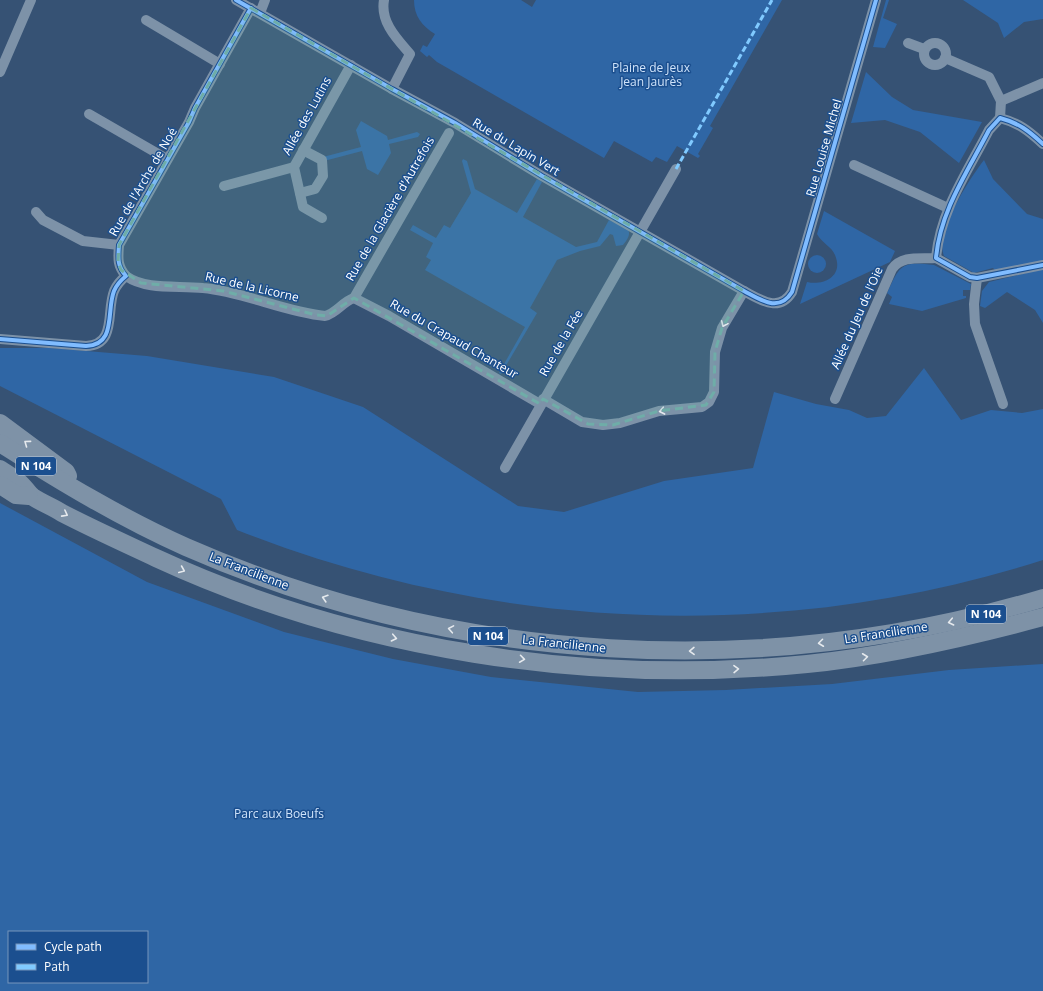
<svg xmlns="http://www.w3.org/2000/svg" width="1043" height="991" viewBox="0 0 1043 991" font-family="'Open Sans',sans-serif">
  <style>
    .green { fill: #2f66a5; fill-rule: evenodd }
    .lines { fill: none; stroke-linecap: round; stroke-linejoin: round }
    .street { stroke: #7d92a8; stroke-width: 10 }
    .highway { stroke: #7e92a7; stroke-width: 18 }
    .quiet { stroke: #80caff; stroke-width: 3; stroke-dasharray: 6 3; stroke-linecap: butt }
    .cycleway-casing { stroke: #1b4f8f; stroke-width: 6 }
    .cycleway { stroke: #80bcff; stroke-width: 4 }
    .oneway { stroke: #e5e9ee }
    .oneway2 { stroke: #e5e9ed }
    .marked { fill: #6fada8; fill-opacity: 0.2; stroke: #6fada8; stroke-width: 3; stroke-dasharray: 8 5; stroke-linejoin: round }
    .labels { text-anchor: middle; stroke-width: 3; stroke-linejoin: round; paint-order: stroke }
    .shield { fill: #1b4f8f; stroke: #bbcadd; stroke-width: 1 }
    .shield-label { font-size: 11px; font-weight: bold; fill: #fff }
    .park-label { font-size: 12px; fill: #cfe3fa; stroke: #1b4f8f }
    .street-label { font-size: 12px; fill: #fff; stroke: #1b4f8f }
  </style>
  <rect width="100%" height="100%" fill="#365274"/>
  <g class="green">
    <path d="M 414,0 L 521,0 L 532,7 L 536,0 L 782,0 L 710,126 L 713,128 L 698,154 L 700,156 L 698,158 L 677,146 L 667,162 L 656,157 L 652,162 L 614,141 L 604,158 L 437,62 L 429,55 L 427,57 L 420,51 L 423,45 L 427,47 L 435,34 C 422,26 414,16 414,0 Z"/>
    <path d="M 886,0 L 889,0 L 883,18 L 897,24 L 885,48 L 873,47 Z"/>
    <path d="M 963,0 L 1043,0 L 1043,19 L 1024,22 L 1004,38 L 998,23 Z"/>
    <path d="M 866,72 L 892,97 L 913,110 L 982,122 L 959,163 L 920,132 L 885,120 L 851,123 Z"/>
    <path d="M 361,121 L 387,136 L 388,140 L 417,132 L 420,134 L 418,137 L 389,144 L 391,153 L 378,175 L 367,169 L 362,151 L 324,161 L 323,157 L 361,147 L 356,130 Z"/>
    <path d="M 463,159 L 467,161 L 475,189 L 517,213 L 537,179 L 542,182 L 523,217 L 576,247 L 597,242 L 609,220 L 628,229 C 631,235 627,240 623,245 L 616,246 L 613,235 L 610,234 L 600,246 L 580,251 L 557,260 L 530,308 L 537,313 L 501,374 L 499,373 L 525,327 L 425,270 L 431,260 L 426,257 L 433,243 L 410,230 L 413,225 L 436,238 L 444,225 L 450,228 L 471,193 L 462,161 Z"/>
    <path d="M 984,160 L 993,179 L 1027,214 L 1043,219 L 1043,262 L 995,270 L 993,268 L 974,273 L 944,256 C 934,233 970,178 984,160 Z"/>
    <path d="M 824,211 L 895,251 L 890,262 L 800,304 L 807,282 C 824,286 844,276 835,255 C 832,247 822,243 817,234 Z"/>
    <circle cx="817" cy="264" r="9"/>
    <path d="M 934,265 L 971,284 L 970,290 L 963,290 L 963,296 L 966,296 L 966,298 L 922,311 L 889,304 L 892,297 L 887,293 C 900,265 901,261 934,265 Z"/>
    <path d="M 1043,269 L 1043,323 L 1035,310 L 1007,292 L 985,308 L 980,306 L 982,291 L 989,282 Z"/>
    <path d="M 0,348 L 50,348 L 147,356 L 274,377 L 363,407 L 518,506 L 564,512 L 664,481 L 753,468 L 774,392 L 816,404 L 849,410 L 867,418 L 886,416 L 924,368 L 961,420 L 991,410 L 1022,413 L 1043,409 L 1043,560 C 780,644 494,632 237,530 L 221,499 L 0,386 Z"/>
    <path d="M 0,503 L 147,582 L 284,632 L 393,659 L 491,677 L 638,692 L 726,690 L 832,684 L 949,670 L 1043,664 L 1043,991 L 0,991 ZM 9,932 L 147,932 L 147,982 L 9,982 Z"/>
  </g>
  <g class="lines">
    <g class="street">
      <path d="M 236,0 L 392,89 L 455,123 L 542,176 L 744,291 C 761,300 779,313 792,292 L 876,0"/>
      <path d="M 384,0 C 380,22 397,39 410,54 L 392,89"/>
      <path d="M 260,13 L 265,0"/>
      <path d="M 146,20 L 220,64"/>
      <circle cx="935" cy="54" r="11"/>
      <path d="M 908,43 L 924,49"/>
      <path d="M 945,58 L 989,77 L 1001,101 L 1000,118"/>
      <path d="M 0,72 L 31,0"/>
      <path d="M 1001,101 L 1043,83"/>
      <path d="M 89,114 L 167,159"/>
      <path d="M 1043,144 C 1029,131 1019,123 1000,118 L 989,130 C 968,171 940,211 936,258 L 970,277 L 977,278 L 1043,265"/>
      <path d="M 854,165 L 948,208"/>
      <path d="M 224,186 L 294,167"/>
      <path d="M 300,193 L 315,189 L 323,176 L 322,160 L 303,150"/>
      <path d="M 36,212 L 43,220 L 83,241 L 119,245"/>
      <path d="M 322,218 L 303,207 L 294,167 L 351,65"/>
      <path d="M 126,276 C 147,291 179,285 203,288 C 245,292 284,312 325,316 C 337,313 342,302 354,298"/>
      <path d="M 977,278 L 974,304 L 975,324 L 1003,404"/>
      <path d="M 354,298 L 389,316 L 540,404"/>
      <path d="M 354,298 L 449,133"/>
      <path d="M 0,339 L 86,346 C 117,345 106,311 114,291 C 117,284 121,280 126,276 C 117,266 118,258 119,245 L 189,122 L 195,108 L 251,8"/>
      <path d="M 543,399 L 582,422 L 603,425 L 620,423 L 659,411 L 702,407 L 709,402 L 714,392 L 715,352 L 722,328 L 744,291"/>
      <path d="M 835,399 L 892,269 C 902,255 920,259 936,258"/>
      <path d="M 505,468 L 676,169"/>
    </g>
    <g class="highway">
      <path d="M 0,423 L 66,472 L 68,476"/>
      <path d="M 0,443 C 60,481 121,518 186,547 C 455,665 762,682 1043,598"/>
      <path d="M 0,469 C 7,474 16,479 22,485 C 26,489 29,494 33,497 C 42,503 53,507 62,513 C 93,529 124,543 156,558 C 355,650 589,686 807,664 C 887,656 965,638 1043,617"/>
      <path d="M 0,485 L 16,495 L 29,496"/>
    </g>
    <path class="quiet" d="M 676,169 L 772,0"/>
    <g class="cycleway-casing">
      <g id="cycleway">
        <path d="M 236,0 L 392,89 L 455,123 L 542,176 L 744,291 C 761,300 779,313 792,292 L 876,0"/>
        <path d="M 1043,144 C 1029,131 1019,123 1000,118 L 989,130 C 968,171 940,211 936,258 L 970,277 L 977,278 L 1043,265"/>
        <path d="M 0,339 L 86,346 C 117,345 106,311 114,291 C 117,284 121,280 126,276 C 117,266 118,258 119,245 L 189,122 L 195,108 L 251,8"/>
      </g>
    </g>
    <use href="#cycleway" class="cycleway"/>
  </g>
  <defs><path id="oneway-chevron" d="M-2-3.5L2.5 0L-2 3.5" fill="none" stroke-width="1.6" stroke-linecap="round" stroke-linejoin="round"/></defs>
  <g class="oneway">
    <use href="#oneway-chevron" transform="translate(724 324) rotate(114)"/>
    <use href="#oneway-chevron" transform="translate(662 411) rotate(169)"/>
  </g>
  <g class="oneway2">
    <use href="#oneway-chevron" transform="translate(27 443) rotate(-144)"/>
    <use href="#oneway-chevron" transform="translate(65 514) rotate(28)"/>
    <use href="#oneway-chevron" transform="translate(182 570) rotate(23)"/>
    <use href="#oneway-chevron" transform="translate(325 598) rotate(-163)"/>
    <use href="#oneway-chevron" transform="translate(951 622) rotate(168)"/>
    <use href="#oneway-chevron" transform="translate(451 629) rotate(-170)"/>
    <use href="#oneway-chevron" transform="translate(394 638) rotate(12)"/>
    <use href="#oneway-chevron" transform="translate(821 643) rotate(173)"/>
    <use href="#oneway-chevron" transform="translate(692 651) rotate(179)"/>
    <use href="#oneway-chevron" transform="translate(865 657) rotate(-7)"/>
    <use href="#oneway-chevron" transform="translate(522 659) rotate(8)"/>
    <use href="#oneway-chevron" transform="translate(736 669) rotate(-1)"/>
  </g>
  <path class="marked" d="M 251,8 L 744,291 L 722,328 L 715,352 L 714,392 L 706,405 L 659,411 L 613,425 L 588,424 L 543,399 L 540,404 L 354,298 L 327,316 L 316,315 L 223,291 L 141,283 L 121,270 L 118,262 L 119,245 Z"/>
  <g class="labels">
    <g class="shield">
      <rect x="16" y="457" width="40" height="18" rx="3"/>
      <rect x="966" y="605" width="40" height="18" rx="3"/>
      <rect x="468" y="627" width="40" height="18" rx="3"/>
    </g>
    <g class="shield-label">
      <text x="36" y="470">N 104</text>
      <text x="986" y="618">N 104</text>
      <text x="488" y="640">N 104</text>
    </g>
    <g class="park-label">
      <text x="651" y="72">Plaine de Jeux<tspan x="651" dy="14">Jean Jaurès</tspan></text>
      <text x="279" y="818">Parc aux Boeufs</text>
    </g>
    <g class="street-label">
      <text transform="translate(307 116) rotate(-61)" y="4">Allée des Lutins</text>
      <text transform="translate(516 147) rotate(31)" y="4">Rue du Lapin Vert</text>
      <text transform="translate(824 148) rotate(-74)" y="4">Rue Louise Michel</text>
      <text transform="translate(143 182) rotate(-60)" y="4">Rue de l'Arche de Noé</text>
      <text transform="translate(390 209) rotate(-60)" y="4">Rue de la Glacière d'Autrefois</text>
      <text transform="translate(252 287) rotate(13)" y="4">Rue de la Licorne</text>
      <text transform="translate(857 318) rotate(-66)" y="4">Allée du Jeu de l'Oie</text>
      <text transform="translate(454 339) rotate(30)" y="4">Rue du Crapaud Chanteur</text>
      <text transform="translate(561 343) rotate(-60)" y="4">Rue de la Fée</text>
      <text transform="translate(249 571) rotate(21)" y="4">La Francilienne</text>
      <text transform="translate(886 633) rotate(-9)" y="4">La Francilienne</text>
      <text transform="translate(564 644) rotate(6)" y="4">La Francilienne</text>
    </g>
  </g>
  <rect x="8" y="931" width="140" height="52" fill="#1b4f8f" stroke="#7695bc"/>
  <rect x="16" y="944" width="20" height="6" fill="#80bcff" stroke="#7695bc"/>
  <text x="44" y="951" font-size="12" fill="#ffffff">Cycle path</text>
  <rect x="16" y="964" width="20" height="6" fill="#80caff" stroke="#7695bc"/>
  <text x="44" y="971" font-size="12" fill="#ffffff">Path</text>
</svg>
